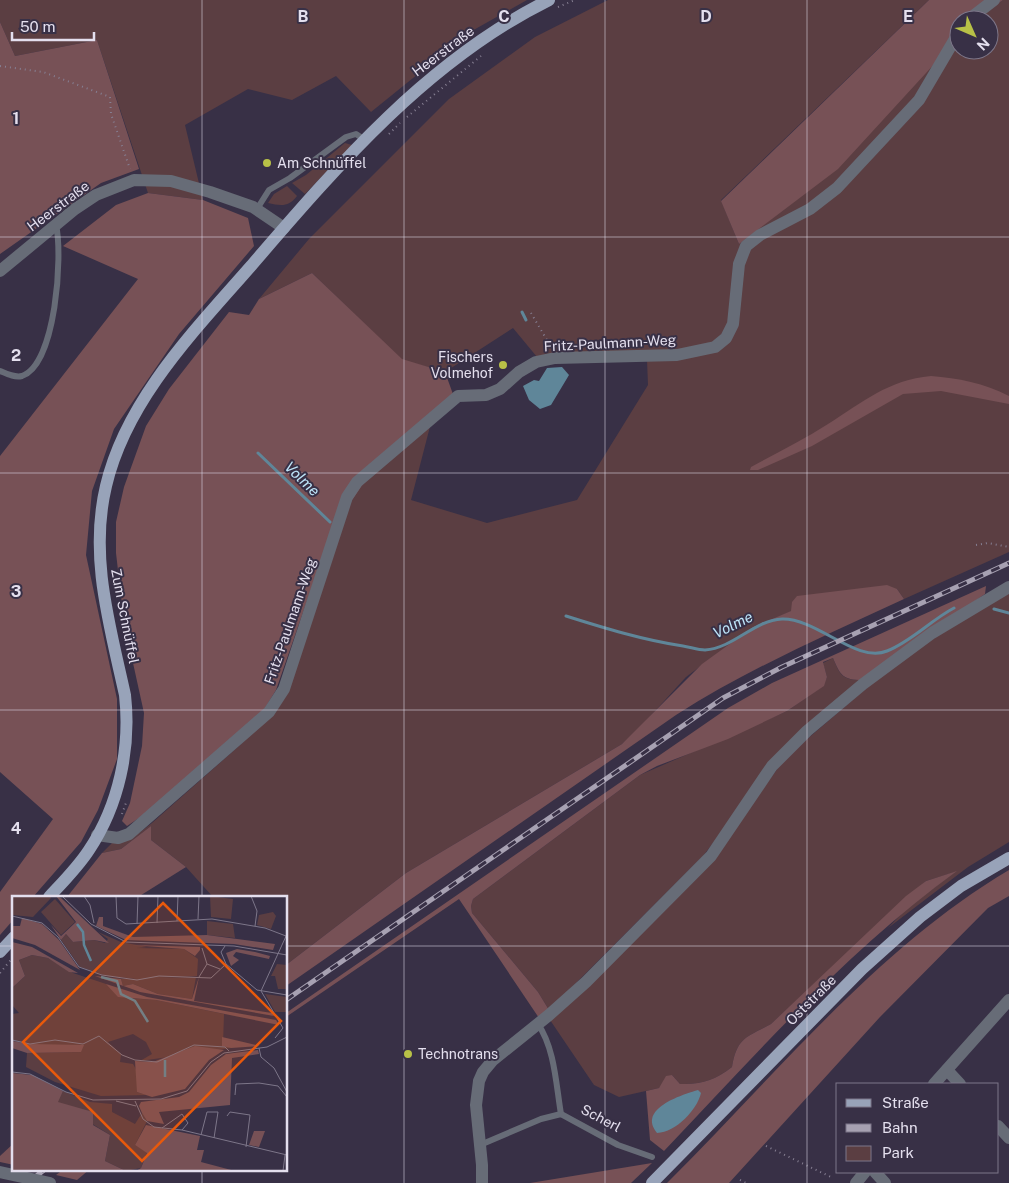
<svg xmlns="http://www.w3.org/2000/svg" width="1009" height="1183" viewBox="0 0 1009 1183" font-family="'Public Sans',sans-serif">
  <style>
    .green { fill: #5b3e42 }
    .forest { fill: #775156 }
    .water { fill: #5f8699 }
    .lines { fill: none; stroke-linecap: round; stroke-linejoin: round }
    .stream { stroke: #5f8699; stroke-width: 3 }
    .path { stroke: #867f92; stroke-width: 2; stroke-dasharray: 1 4; stroke-linecap: butt }
    .lane { stroke: #676c77; stroke-width: 6 }
    .street { stroke: #676c77; stroke-width: 12 }
    .primary { stroke: #98a3b9; stroke-width: 12 }
    .rail-casing { stroke: #a7a1b2; stroke-width: 5 }
    .rail { stroke: #383046; stroke-width: 3; stroke-dasharray: 9; stroke-linecap: butt }
    .street-bridge { stroke: #676c77; stroke-width: 12 }
    .grid { fill: none; stroke: #e4dfee; stroke-width: 1; stroke-opacity: 0.55 }
    .poi-dot { fill: #b8c147; stroke: #383046; stroke-width: 2 }
    .labels { text-anchor: middle; stroke-width: 4; stroke-linejoin: round; paint-order: stroke }
    .street-label { font-size: 14px; fill: #e4dfee; stroke: #383046 }
    .poi-label { font-size: 14px; fill: #e4dfee; stroke: #383046; text-anchor: start }
    .water-label { font-size: 15px; font-style: italic; fill: #bee5f9; stroke: #383046 }
    .inset-river { fill: none; stroke: #5f8699; stroke-width: 2.5 }
    .inset-road { fill: none; stroke: #7d7689; stroke-width: 1 }
    .view { fill: #e8590c; fill-opacity: 0.15; stroke: #e8590c; stroke-width: 2.5 }
    .inset-edge { fill: none; stroke: #e4dfee; stroke-width: 2.5 }
    .grid-label { font-size: 16px; text-anchor: middle; font-weight: bold; fill: #e4dfee; stroke: #383046; stroke-width: 4; stroke-linejoin: round; paint-order: stroke }
  </style>
  <rect width="100%" height="100%" fill="#383046"/>
  <g class="green">
    <path d="M 0,0 L 527,0 L 470,32 L 371,112 L 336,76 L 292,100 L 248,89 L 185,125 L 203,200 L 148,193 L 97,40 L 15,56 L 0,22 Z"/>
    <path d="M 608,0 L 929,0 L 721,200 L 739,244 L 959,37 L 959,50 L 989,50 L 989,20 L 975,20 L 1003,0 L 1009,0 L 1009,552 L 904,599 L 897,589 L 792,611 L 753,627 L 686,677 L 635,733 L 622,744 L 406,873 L 286,965 L 286,897 L 213,897 L 186,867 L 151,840 L 151,826 L 121,849 L 102,853 L 112,843 L 139,833 L 152,823 L 240,745 L 274,709 L 351,502 L 374,466 L 433,415 L 411,500 L 487,523 L 577,500 L 648,385 L 647,360 L 542,363 L 513,328 L 445,372 L 402,360 L 312,273 L 259,299 L 309,239 L 449,99 L 535,37 Z"/>
    <path d="M 345,143 L 352,145 L 305,194 L 292,183 L 306,175 Z"/>
    <path d="M 287,186 L 297,196 C 289,207 281,206 268,203 L 274,194 Z"/>
    <path d="M 1009,592 L 1009,842 L 968,867 L 888,928 L 911,904 L 955,872 L 926,881 L 771,1024 C 747,1037 737,1037 732,1067 C 715,1080 701,1085 680,1084 L 672,1075 L 659,1088 L 619,1097 L 594,1085 L 550,1020 L 712,860 L 785,758 L 869,686 L 936,634 Z"/>
    <path d="M 833,658 C 840,675 842,680 862,680 L 799,732 L 703,856 L 549,1010 L 538,992 L 472,913 L 471,906 L 473,899 L 640,775 L 787,711 L 823,686 L 827,677 L 823,663 Z"/>
  </g>
  <g class="forest">
    <path d="M 929,0 L 1003,0 L 975,20 L 959,20 L 959,37 L 838,169 L 739,244 L 721,201 Z"/>
    <path d="M 0,22 L 15,56 L 97,40 L 139,169 L 101,183 L 0,254 Z"/>
    <path d="M 148,193 L 203,200 L 248,218 L 254,246 L 179,334 L 114,429 L 92,491 L 86,555 L 117,699 L 117,759 L 98,810 L 81,842 L 33,897 L 14,897 L 14,919 L 0,935 L 0,892 L 53,819 L 0,772 L 0,456 L 138,279 L 63,246 L 116,205 Z"/>
    <path d="M 312,273 L 402,359 L 445,372 L 454,397 L 375,466 L 331,532 L 276,690 L 262,713 L 145,814 L 127,826 L 122,821 L 130,803 L 142,746 L 144,713 L 124,622 L 116,553 L 116,522 L 124,487 L 146,426 L 169,389 L 229,312 L 249,315 L 259,299 Z"/>
    <path d="M 931,376 C 958,378 984,383 1009,396 L 1009,404 L 941,391 L 903,394 L 812,446 L 758,470 L 750,470 L 751,467 C 776,453 803,440 828,424 C 863,402 888,380 931,376 Z"/>
    <path d="M 887,585 L 897,589 L 904,599 C 826,635 748,669 676,715 L 286,986 L 286,965 L 406,873 L 622,744 L 702,664 L 753,627 L 791,611 L 792,602 L 797,596 Z"/>
    <path d="M 986,586 L 985,594 L 862,680 C 843,680 840,675 833,658 L 823,662 L 827,677 L 824,686 L 787,711 L 728,739 L 657,766 L 640,775 L 473,899 L 471,906 L 472,913 L 538,992 L 549,1010 L 539,1018 L 459,899 L 286,1017 L 286,1013 L 728,708 L 772,683 Z"/>
    <path d="M 151,826 L 151,840 L 186,867 L 138,897 L 67,897 L 102,853 L 121,849 Z"/>
    <path d="M 1009,870 L 1009,896 L 988,908 L 880,1017 L 729,1183 L 667,1183 C 775,1076 877,948 1009,870 Z"/>
    <path d="M 957,871 C 848,950 756,1054 664,1151 L 650,1140 L 646,1091 L 659,1088 L 666,1076 L 672,1075 L 680,1084 C 701,1085 715,1080 732,1067 C 737,1037 747,1037 771,1024 L 906,896 L 926,881 Z"/>
    <path d="M 14,1143 L 14,1165 L 0,1162 L 0,1156 Z"/>
    <path d="M 652,1163 L 631,1183 L 530,1183 Z"/>
    <path d="M 64,1169 L 90,1169 L 77,1180 L 56,1175 Z"/>
  </g>
  <g class="water">
    <path d="M 562,367 L 569,375 L 551,405 L 540,409 L 529,400 L 523,386 L 534,380 L 539,381 L 547,368 Z"/>
    <path d="M 698,1090 L 701,1093 C 697,1110 676,1132 657,1133 C 637,1109 681,1095 698,1090 Z"/>
  </g>
  <g class="lines">
    <g class="stream">
      <path d="M 522,312 L 526,320"/>
      <path d="M 258,453 L 330,522"/>
      <path d="M 994,609 L 1009,613"/>
      <path d="M 566,616 C 604,628 643,640 683,646 C 690,647 698,650 705,650 C 734,648 754,620 782,619 C 817,618 857,664 887,651 C 912,641 931,620 954,608"/>
    </g>
    <g class="path">
      <path d="M 558,7 L 575,0"/>
      <path d="M 0,66 L 43,72 L 110,97 L 111,114 L 130,169"/>
      <path d="M 407,117 L 481,56"/>
      <path d="M 389,134 L 400,123"/>
      <path d="M 531,313 L 551,347"/>
      <path d="M 976,545 L 988,543 L 1009,547"/>
      <path d="M 119,606 L 123,628"/>
      <path d="M 122,814 L 127,800"/>
      <path d="M 0,973 L 14,956"/>
      <path d="M 766,1146 L 833,1178"/>
      <path d="M 740,1180 L 746,1183"/>
    </g>
    <g class="lane">
      <path d="M 257,209 L 269,190 L 290,178 L 346,137 L 356,134 L 365,140"/>
      <path d="M 0,371 C 7,374 15,378 22,376 C 56,364 63,255 56,225"/>
      <path d="M 538,1024 C 555,1049 556,1085 561,1114"/>
      <path d="M 480,1145 L 541,1119 L 561,1114 L 618,1145 L 652,1157"/>
    </g>
    <g class="street">
      <path d="M 968,20 L 994,0"/>
      <path d="M 0,271 L 75,209 L 96,195 L 134,180 L 171,181 L 210,192 L 253,207 L 284,228"/>
      <path d="M 97,835 L 118,838 L 129,834 L 269,712 L 284,689 L 347,497 L 357,482 L 458,396 L 486,395 L 500,389 L 519,372 L 536,362 L 555,358 L 677,355 L 715,347 L 726,338 L 733,324 L 739,264 L 746,246 L 760,235 L 810,209 L 837,188 L 919,100 L 959,32"/>
      <path d="M 947,1070 L 960,1084"/>
      <path d="M 934,1084 L 1009,1000"/>
      <path d="M 998,1126 L 1009,1138"/>
      <path d="M 875,1172 L 885,1183"/>
      <path d="M 482,1183 L 482,1165 L 476,1105 L 479,1081 L 483,1072 L 493,1060 L 549,1015 L 586,982 L 711,856 L 772,766 L 807,731 L 863,684 L 932,633 L 1009,587"/>
      <path d="M 856,1183 L 865,1172"/>
    </g>
    <g class="primary">
      <path d="M 49,897 C 63,882 78,867 89,850 C 119,805 131,748 125,695 C 110,626 89,557 106,486 C 126,400 195,330 251,266 C 338,165 428,60 549,0"/>
      <path d="M 0,952 L 14,937"/>
      <path d="M 652,1183 L 862,969 L 920,917 L 961,886 L 1009,858"/>
    </g>
    <g class="rail-casing">
      <g id="rail">
        <path d="M 286,1000 L 723,698 L 782,667 L 1009,563"/>
        <path d="M 28,1183 L 45,1169"/>
      </g>
    </g>
    <use href="#rail" class="rail"/>
    <path class="street-bridge" d="M 0,1172 L 50,1183"/>
  </g>
  <path class="grid" d="M 202,0 L 202,897M 404,0 L 404,1183M 605,0 L 605,1183M 807,0 L 807,1183M 0,237 L 1009,237M 0,473 L 1009,473M 0,710 L 1009,710M 0,946 L 14,946M 286,946 L 1009,946M 202,1169 L 202,1183"/>
  <g class="poi-dot">
    <circle cx="267" cy="163" r="5"/>
    <circle cx="503" cy="365" r="5"/>
    <circle cx="408" cy="1054" r="5"/>
  </g>
  <g class="labels">
    <g class="street-label">
      <text transform="translate(443 51) rotate(-37)" y="5">Heerstraße</text>
      <text transform="translate(58 206) rotate(-37)" y="5">Heerstraße</text>
      <text transform="translate(610 343) rotate(-3)" y="5">Fritz-Paulmann-Weg</text>
      <text transform="translate(125 616) rotate(79)" y="5">Zum Schnüffel</text>
      <text transform="translate(290 621) rotate(-71)" y="5">Fritz-Paulmann-Weg</text>
      <text transform="translate(811 1000) rotate(-45)" y="5">Oststraße</text>
      <text transform="translate(601 1118) rotate(28)" y="5">Scherl</text>
    </g>
    <g class="poi-label">
      <text x="277" y="168">Am Schnüffel</text>
      <text x="493" y="362" text-anchor="end">Fischers<tspan x="493" dy="16">Volmehof</tspan></text>
      <text x="418" y="1059">Technotrans</text>
    </g>
    <g class="water-label">
      <text transform="translate(302 479) rotate(44)" y="5">Volme</text>
      <text transform="translate(733 625) rotate(-26)" y="5">Volme</text>
    </g>
  </g>
  <g transform="translate(12 896)">
    <rect width="275" height="275" fill="#383046"/>
    <path d="M 0,0 L 38,0 L 39,2 L 21,21 L 0,19 ZM 198,0 L 221,3 L 219,23 L 199,21 ZM 43,3 L 63,26 L 49,39 L 29,16 ZM 261,16 L 264,20 L 259,33 L 245,29 L 247,19 ZM 195,25 L 221,28 L 223,42 L 195,39 ZM 86,36 L 109,46 L 135,51 L 125,52 L 172,53 L 186,63 L 185,80 L 127,83 L 95,80 L 68,71 L 49,44 L 54,38 L 61,46 L 82,44 L 93,47 L 96,43 ZM 20,59 L 36,62 L 61,77 L 94,88 L 115,102 L 144,104 L 212,118 L 211,148 L 219,152 L 128,165 L 140,158 L 134,146 L 121,138 L 96,146 L 109,158 L 108,166 L 121,168 L 125,175 L 125,196 L 135,199 L 89,200 L 43,186 L 14,171 L 15,157 L 69,156 L 0,145 L 0,118 L 7,117 L 0,109 L 0,92 L 13,80 L 7,64 ZM 265,68 L 275,69 L 275,93 L 266,93 L 263,80 L 259,80 ZM 184,81 L 180,103 L 146,98 L 121,88 L 111,90 L 109,83 ZM 253,98 L 275,101 L 275,116 L 263,116 ZM 51,195 L 78,206 L 100,208 L 100,216 L 123,228 L 130,217 L 135,225 L 123,249 L 135,256 L 129,272 L 114,275 L 93,265 L 98,239 L 45,206 Z" fill="#5b3e42"/>
    <path d="M 44,0 L 49,2 L 97,47 L 82,44 L 61,46 L 54,38 L 49,44 L 39,29 L 49,40 L 64,26 ZM 87,21 L 91,21 L 91,30 L 121,41 L 195,39 L 263,48 L 261,54 L 222,48 L 114,44 L 84,30 ZM 10,22 L 30,28 L 47,44 L 68,74 L 23,49 L 0,42 L 0,30 L 8,30 ZM 0,46 L 20,51 L 66,77 L 57,76 L 36,62 L 20,59 L 7,64 L 13,80 L 0,92 ZM 120,49 L 188,51 L 188,54 L 183,60 L 172,53 ZM 225,53 L 243,56 L 258,60 L 257,63 L 224,56 L 221,60 L 227,64 L 219,70 L 214,57 ZM 83,80 L 109,83 L 111,90 L 121,88 L 146,98 L 180,103 L 187,81 L 182,105 L 260,117 L 262,120 L 128,96 L 120,93 ZM 94,88 L 135,101 L 264,124 L 267,129 L 144,104 L 106,101 ZM 210,141 L 248,150 L 219,152 L 210,150 ZM 0,145 L 18,148 L 72,149 L 69,156 L 15,157 L 0,152 ZM 183,150 L 212,154 L 197,164 L 173,193 L 140,201 L 125,196 L 123,165 L 141,166 ZM 246,154 L 247,158 L 220,162 L 218,209 L 147,216 L 152,228 L 135,225 L 130,217 L 127,210 L 129,206 L 167,201 L 177,196 L 199,169 L 214,158 ZM 0,177 L 20,179 L 51,195 L 46,206 L 81,216 L 81,229 L 98,239 L 93,265 L 114,275 L 0,275 ZM 134,229 L 188,240 L 185,254 L 192,254 L 189,266 L 223,275 L 124,275 L 129,272 L 135,257 L 123,249 ZM 242,235 L 253,235 L 247,251 L 237,249 Z" fill="#775156"/>
    <path class="inset-river" d="M 65,28 L 71,36 L 72,49 L 79,65M 89,81 L 105,85 L 109,98 L 123,105 L 136,126M 153,164 L 153,181"/>
    <path class="inset-road" d="M 50,0 L 79,28 L 114,46 L 222,50 L 275,59M 72,0 L 78,9 L 82,27M 104,0 L 105,22 L 114,28 L 200,23 L 253,32 L 274,40M 239,0 L 245,15 L 243,30M 0,20 L 30,27 L 46,41 L 67,71 L 90,79 L 125,84 L 147,80 L 199,82 L 214,68M 186,23 L 187,0M 165,25 L 166,0M 145,27 L 146,0M 125,28 L 126,0M 213,50 L 209,56 L 214,68 L 245,94 L 275,99M 190,52 L 195,68 L 208,73M 187,81 L 195,68M 249,95 L 275,38M 249,95 L 271,132 L 263,142M 0,144 L 18,148 L 43,144 L 71,148 L 87,140 L 110,159 L 123,164 L 145,166 L 182,149 L 213,151 L 217,155M 247,152 L 249,161 L 262,172 L 275,196M 0,176 L 18,178 L 54,196 L 81,204 L 149,203 L 175,195 L 199,166 L 212,157 L 255,151 L 275,141M 223,199 L 224,188 L 247,187 L 266,190 L 275,201M 104,205 L 124,210M 123,205 L 131,223 L 142,231 L 170,234 L 275,259M 215,220 L 218,216 L 238,219 L 234,251M 150,232 L 170,218 L 176,227 L 170,234M 189,239 L 195,216 L 206,216 L 202,242M 271,275 L 273,259"/>
    <path class="view" d="M 151,7 L 269,125 L 130,265 L 11,146 Z"/>
    <rect width="275" height="275" class="inset-edge"/>
  </g>
  <g class="grid-label">
    <text x="303" y="22">B</text>
    <text x="504" y="22">C</text>
    <text x="706" y="22">D</text>
    <text x="908" y="22">E</text>
    <text x="16" y="124">1</text>
    <text x="16" y="361">2</text>
    <text x="16" y="597">3</text>
    <text x="16" y="834">4</text>
  </g>
  <rect x="836" y="1083" width="162" height="90" fill="#383046" stroke="#7d7689"/>
  <rect x="846" y="1099" width="25" height="8" fill="#98a3b9" stroke="#7d7689"/>
  <text x="882" y="1108" font-size="15" fill="#e4dfee">Straße</text>
  <rect x="846" y="1124" width="25" height="8" fill="#a7a1b2" stroke="#7d7689"/>
  <text x="882" y="1133" font-size="15" fill="#e4dfee">Bahn</text>
  <rect x="846" y="1146" width="25" height="15" fill="#5b3e42" stroke="#7d7689"/>
  <text x="882" y="1158" font-size="15" fill="#e4dfee">Park</text>
  <g transform="translate(974 35) rotate(135)"><circle r="24" fill="#383046" stroke="#7d7689"/>
  <path d="M0-4L9 19L0 12L-9 19Z" fill="#b8c147"/>
  <text y="-8" font-size="14" font-weight="bold" text-anchor="middle" fill="#e4dfee">N</text>
  </g>
  <path d="M12 32v8h82v-8" fill="none" stroke="#e4dfee" stroke-width="2.5"/>
  <text x="20" y="32" font-size="15" fill="#e4dfee" stroke="#383046" stroke-width="4" paint-order="stroke">50 m</text>
</svg>
